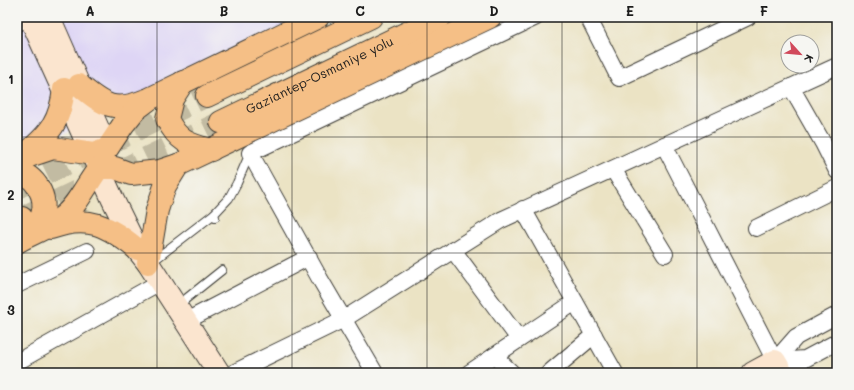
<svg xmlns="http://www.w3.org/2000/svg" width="854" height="390" viewBox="0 0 854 390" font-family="Mali,sans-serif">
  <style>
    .built { fill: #ded5f5 }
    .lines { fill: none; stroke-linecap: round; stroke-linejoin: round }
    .highway-tunnel { stroke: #c2bba2; stroke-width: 22; stroke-dasharray: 22 11; stroke-linecap: butt }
    .lane-casing { stroke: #3b3a35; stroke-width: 10 }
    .street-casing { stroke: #3b3a35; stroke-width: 18 }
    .secondary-casing { stroke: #3b3a35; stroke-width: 24 }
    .highway-casing { stroke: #3b3a35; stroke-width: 24 }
    .lane { stroke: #fff; stroke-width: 8 }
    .street { stroke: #fff; stroke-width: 16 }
    .secondary { stroke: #fbe5cf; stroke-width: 22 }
    .highway { stroke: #f5bf86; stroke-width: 22 }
    .grid { fill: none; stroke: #1c1c1c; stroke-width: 1; stroke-opacity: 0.55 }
    .labels { text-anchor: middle; stroke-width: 3.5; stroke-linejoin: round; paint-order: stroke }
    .street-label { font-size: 13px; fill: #1c1c1c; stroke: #f6f6f2 }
    .neatline { fill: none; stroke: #1c1c1c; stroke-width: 1.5 }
    .grid-label { font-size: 13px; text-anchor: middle; font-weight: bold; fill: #1c1c1c }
  </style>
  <rect width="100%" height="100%" fill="#f6f6f2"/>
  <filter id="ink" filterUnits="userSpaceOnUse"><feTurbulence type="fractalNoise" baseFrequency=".025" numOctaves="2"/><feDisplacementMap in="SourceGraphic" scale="8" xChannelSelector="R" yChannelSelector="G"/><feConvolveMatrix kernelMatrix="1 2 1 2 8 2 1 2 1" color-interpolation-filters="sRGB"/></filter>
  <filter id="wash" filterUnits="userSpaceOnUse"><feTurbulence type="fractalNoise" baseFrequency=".012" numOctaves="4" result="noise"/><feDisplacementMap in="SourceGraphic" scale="16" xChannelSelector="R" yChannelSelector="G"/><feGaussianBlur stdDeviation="0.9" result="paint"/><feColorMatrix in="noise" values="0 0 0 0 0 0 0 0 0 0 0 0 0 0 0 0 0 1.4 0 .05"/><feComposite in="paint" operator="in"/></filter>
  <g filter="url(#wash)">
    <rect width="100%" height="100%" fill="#ebe3c4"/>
    <path class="built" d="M 17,17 L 303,17 L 17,157 Z"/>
  </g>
  <g filter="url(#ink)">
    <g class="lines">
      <g class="highway-tunnel">
        <path d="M 17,188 L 207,96"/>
        <path d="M 27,215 L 221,122"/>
      </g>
      <g class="lane-casing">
        <g id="lane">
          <path d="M 215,217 L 214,214 L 229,198 L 237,183 L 250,153"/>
          <path d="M 153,261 L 214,214"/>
          <path d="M 177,306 L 222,270"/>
        </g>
      </g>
      <g class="street-casing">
        <g id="street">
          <path d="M 588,17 L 619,78 L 748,17"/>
          <path d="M 17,23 L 28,17"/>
          <path d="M 791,87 L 823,143 L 837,171"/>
          <path d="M 664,145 L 775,361"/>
          <path d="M 613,169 L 665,254"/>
          <path d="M 523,209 L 615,373"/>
          <path d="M 756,228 L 837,188"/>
          <path d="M 453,250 L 519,339"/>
          <path d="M 17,285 L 87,251"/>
          <path d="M 186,321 L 309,257"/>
          <path d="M 494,356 L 512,373"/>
          <path d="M 775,361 L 796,337 L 837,315"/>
          <path d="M 775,361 L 805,359 L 837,342"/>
          <path d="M 17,362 L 160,282"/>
          <path d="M 233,373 L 344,319 L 501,220 L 837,66"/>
          <path d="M 375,373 L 320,279 L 250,153 L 536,17"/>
          <path d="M 469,373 L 575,302"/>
          <path d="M 549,373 L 594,335"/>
        </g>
      </g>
      <g class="secondary-casing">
        <g id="secondary">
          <path d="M 30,17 L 113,200 L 137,249 L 148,263 L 219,373"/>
          <path d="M 49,17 L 103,140"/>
          <path d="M 753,373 L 775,361 L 782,373"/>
        </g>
      </g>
      <g class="highway-casing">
        <g id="highway">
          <path d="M 183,82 L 172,99 L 167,119 C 178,141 187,144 211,150"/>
          <path d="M 79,85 C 104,106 115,113 146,100"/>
          <path d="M 207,96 L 371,17"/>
          <path id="s1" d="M 221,122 L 440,17"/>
          <path d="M 27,153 C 51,132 60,122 64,89"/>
          <path d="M 17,160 L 53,148 L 93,154 L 107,149 L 123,125 L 135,110 L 151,98 L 318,17"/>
          <path d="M 17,171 C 35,176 48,196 42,215 C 39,223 33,229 27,235"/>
          <path d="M 17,220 L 22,218"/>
          <path d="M 51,228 C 89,214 108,226 137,249"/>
          <path d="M 17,242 C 31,234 48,228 61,218 C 77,207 87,183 99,168 L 115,168 L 131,174 L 160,171 L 178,165 L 490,17"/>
          <path d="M 148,263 L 157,210 L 165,186 L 178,165"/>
        </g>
      </g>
      <use href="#lane" class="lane"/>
      <use href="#street" class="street"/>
      <use href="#secondary" class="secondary"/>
      <use href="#highway" class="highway"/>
    </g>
  </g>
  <path class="grid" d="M 157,17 L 157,373M 292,17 L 292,373M 427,17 L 427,373M 562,17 L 562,373M 697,17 L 697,373M 17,137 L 837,137M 17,253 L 837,253"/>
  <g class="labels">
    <g class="street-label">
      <text dy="5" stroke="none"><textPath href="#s1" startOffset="109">Gaziantep-Osmaniye yolu</textPath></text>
    </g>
  </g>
  <rect width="854" height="390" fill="none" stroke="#f6f6f2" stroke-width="44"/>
  <g transform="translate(800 54) rotate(117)"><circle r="19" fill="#f6f6f2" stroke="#9f9f9c"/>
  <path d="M0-3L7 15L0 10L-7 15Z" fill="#d1495b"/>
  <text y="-6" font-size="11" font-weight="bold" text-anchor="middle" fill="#1c1c1c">K</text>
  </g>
  <rect x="22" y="22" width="810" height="346" class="neatline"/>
  <g class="grid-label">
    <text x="90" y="16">A</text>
    <text x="224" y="16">B</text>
    <text x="360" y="16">C</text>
    <text x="494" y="16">D</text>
    <text x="630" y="16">E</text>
    <text x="764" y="16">F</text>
    <text x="11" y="84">1</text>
    <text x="11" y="200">2</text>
    <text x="11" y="315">3</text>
  </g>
</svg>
